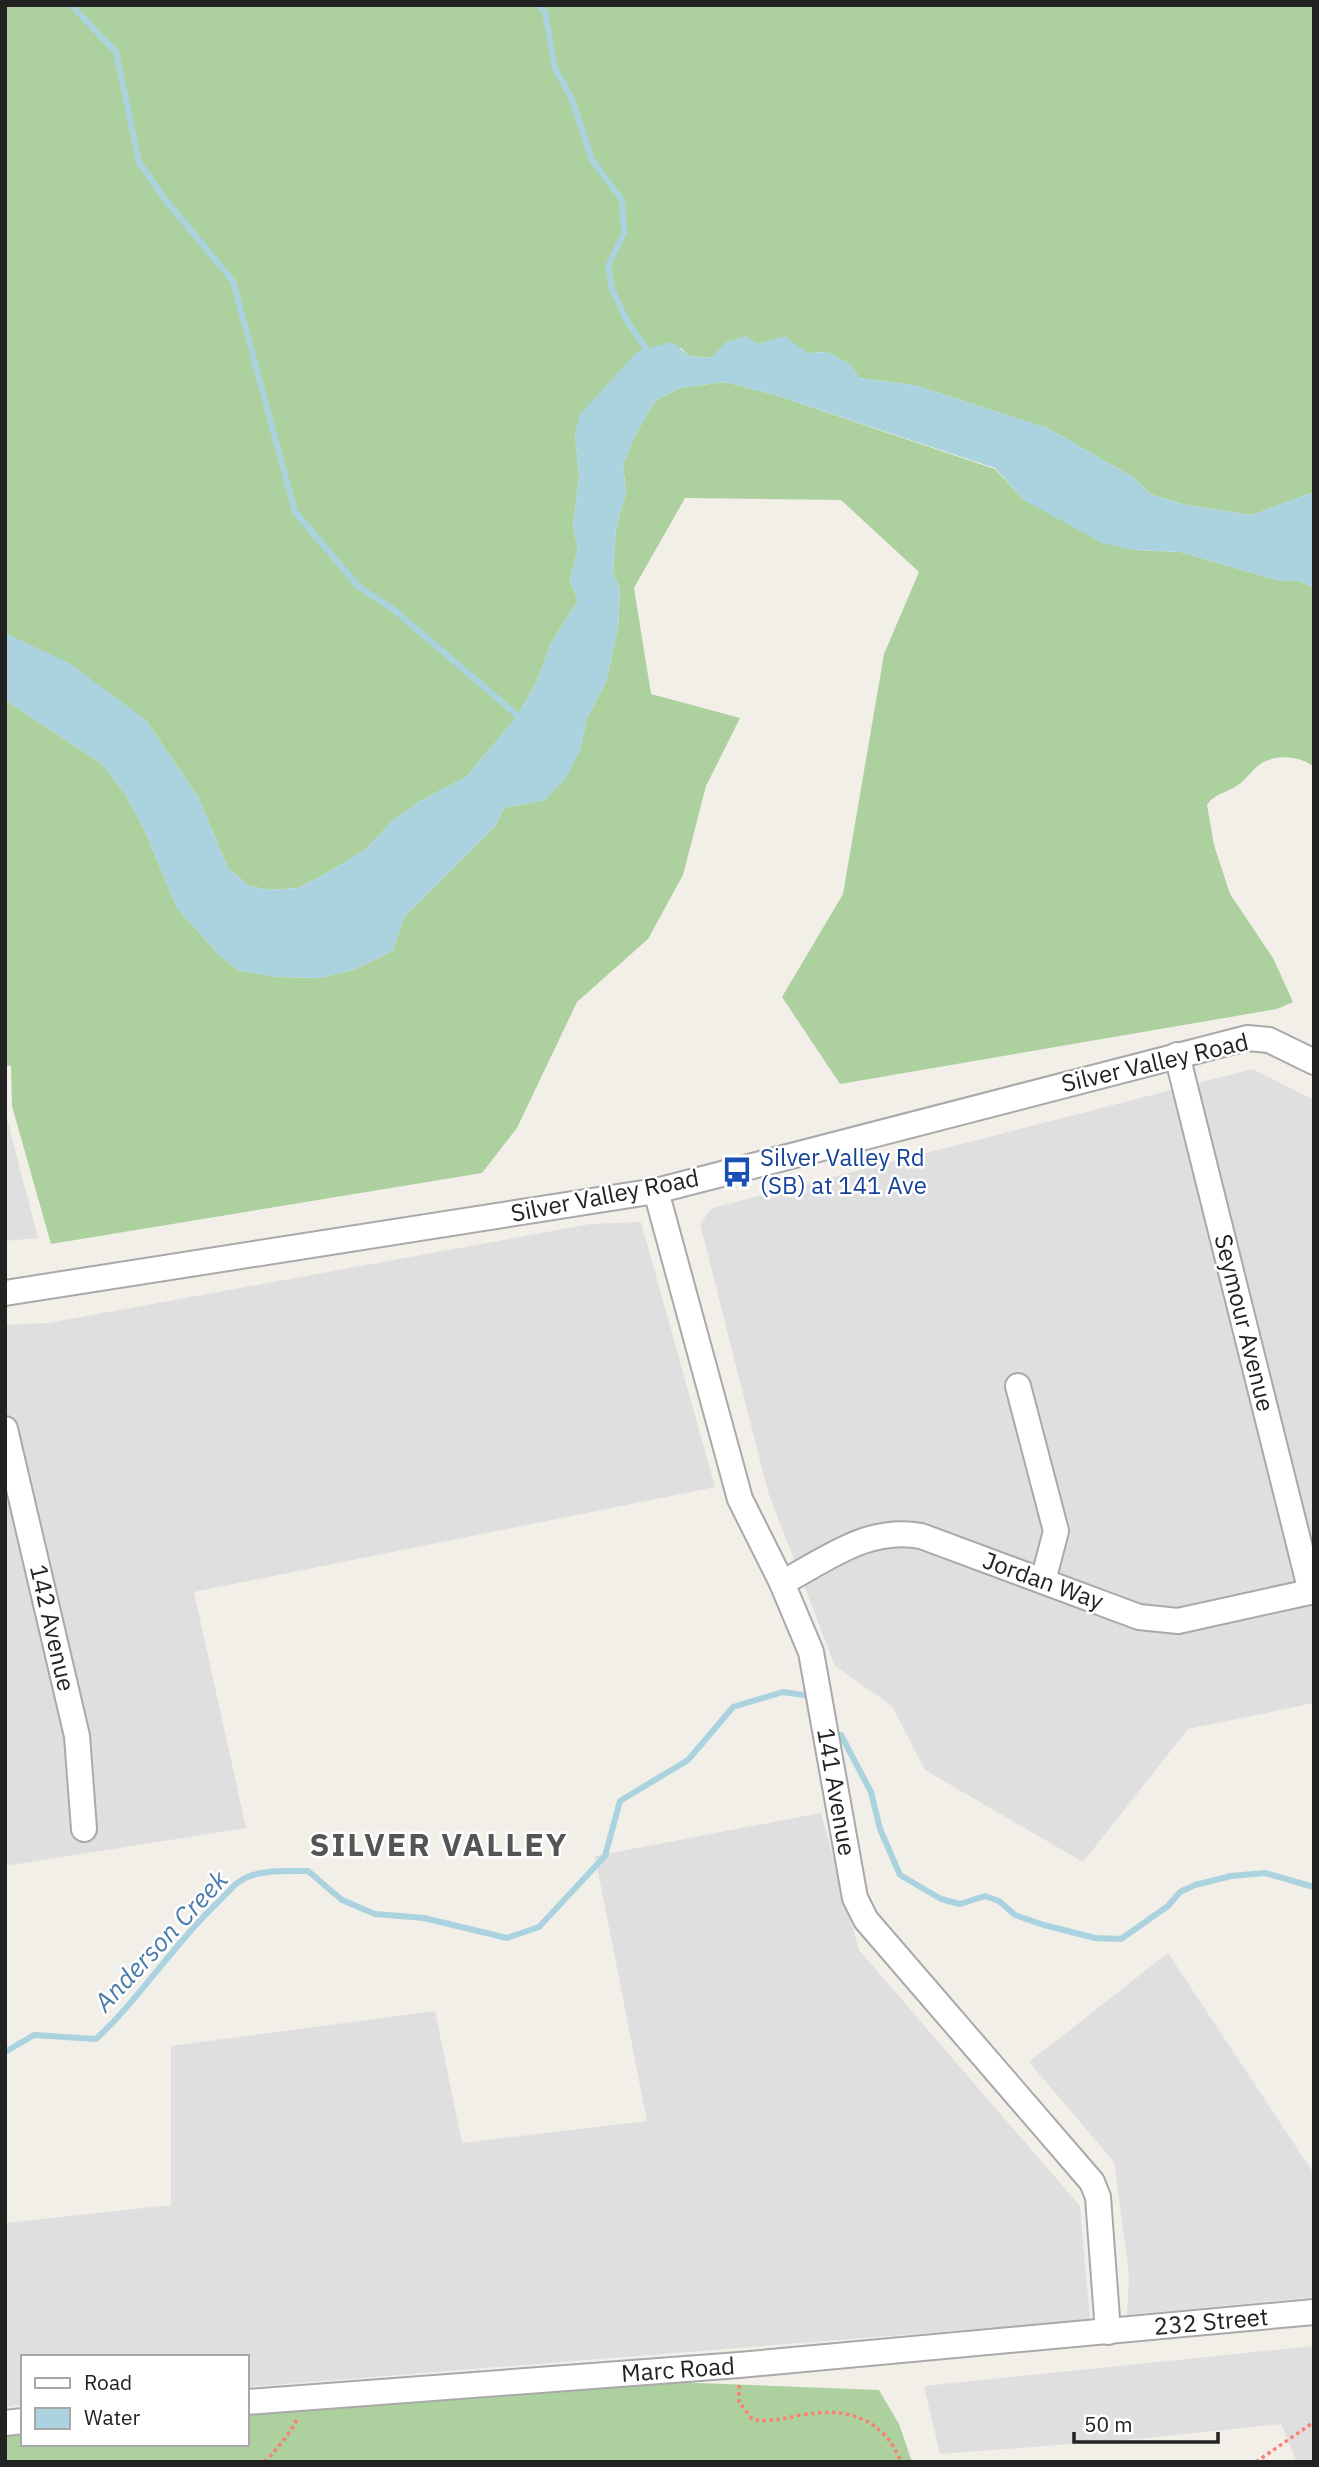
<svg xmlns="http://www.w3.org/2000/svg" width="1319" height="2467" viewBox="0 0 1319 2467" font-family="'IBM Plex Sans',sans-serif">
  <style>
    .residential { fill: #e0dfdf }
    .forest { fill: #add19e }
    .water { fill: #aad3df }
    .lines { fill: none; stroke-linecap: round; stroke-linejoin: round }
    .stream { stroke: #aad3df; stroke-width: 6 }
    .minor-casing { stroke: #a9a9a9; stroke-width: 28 }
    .path { stroke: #fa8072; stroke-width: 3.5; stroke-dasharray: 3.5 3.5; stroke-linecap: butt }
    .minor { stroke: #fff; stroke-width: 24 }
    .labels { text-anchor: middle; stroke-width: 5; stroke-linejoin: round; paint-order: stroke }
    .street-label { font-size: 24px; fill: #222; stroke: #fff }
    .transit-label { font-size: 24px; fill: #164399; stroke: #fff; text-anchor: start }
    .water-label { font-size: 26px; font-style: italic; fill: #4a7aab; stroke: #fff }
    .district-label { font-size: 32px; font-weight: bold; letter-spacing: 2px; fill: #555; stroke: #fff }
  </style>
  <rect width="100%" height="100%" fill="#f2efe9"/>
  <g class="residential">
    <path d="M 1253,1069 L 1314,1100 L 1314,1703 L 1188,1729 L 1083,1862 L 925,1770 L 892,1706 L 835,1666 L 768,1492 L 700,1224 L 712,1208 Z"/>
    <path d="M 5,1111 L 38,1238 L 5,1241 Z"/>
    <path d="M 641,1222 L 715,1487 L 194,1592 L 246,1828 L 5,1866 L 5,1325 L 49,1323 L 590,1224 Z"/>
    <path d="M 821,1813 L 859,1950 L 1080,2206 L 1090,2320 L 247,2387 L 247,2357 L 23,2357 L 23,2405 L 5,2407 L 5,2223 L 171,2205 L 171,2046 L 435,2011 L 462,2143 L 647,2121 L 595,1856 Z"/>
    <path d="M 1168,1953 L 1314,2174 L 1314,2297 L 1127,2315 L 1129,2274 L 1114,2162 L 1029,2062 Z"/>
    <path d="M 1314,2346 L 1314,2462 L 1297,2462 L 1281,2424 L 1137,2439 L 940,2454 L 924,2386 Z"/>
  </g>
  <g class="forest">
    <path d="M 5,5 L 1314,5 L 1314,492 L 1252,515 L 1186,505 L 1150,494 L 1133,477 L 1047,428 L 914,385 L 859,378 L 850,364 L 827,352 L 808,353 L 784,337 L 758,344 L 727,342 L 711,358 L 689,356 L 681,348 L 575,434 L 579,476 L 573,528 L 578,549 L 570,580 L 578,601 L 552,641 L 536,683 L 515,719 L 466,777 L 420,801 L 392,821 L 367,848 L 332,870 L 298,888 L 271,890 L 249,886 L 228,868 L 199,799 L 146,720 L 5,633 Z"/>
    <path d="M 725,382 L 778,396 L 995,469 L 1024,500 L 1134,550 L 1180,552 L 1281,581 L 1299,581 L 1314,588 L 1314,767 C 1301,756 1277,754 1262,763 C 1253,768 1247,779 1238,785 C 1226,794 1216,792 1207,805 L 1214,845 L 1230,894 L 1273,958 L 1293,1002 L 1277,1009 L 840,1084 L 782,997 L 843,894 L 884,654 L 919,572 L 841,500 L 685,498 L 634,588 L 651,694 L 740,718 L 706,786 L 683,875 L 648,939 L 577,1002 L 517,1128 L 482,1173 L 51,1244 L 12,1106 L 11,1066 L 5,1065 L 5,700 L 101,763 L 124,792 L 144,829 L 177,908 L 219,955 L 238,970 L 275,977 L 320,978 L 355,969 L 393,951 L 404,917 L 496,825 L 504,808 L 545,800 L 580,750 L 587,718 L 606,682 L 618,629 L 620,589 L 613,575 L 616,528 L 626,492 L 623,465 L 634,437 L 655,401 L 680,388 Z"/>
    <path d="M 567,2378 L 879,2390 L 899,2424 L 912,2462 L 5,2462 L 5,2428 L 23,2426 L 23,2444 L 247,2444 L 247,2405 Z"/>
  </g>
  <path class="water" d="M 746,336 L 759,344 L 784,336 L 808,353 L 827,352 L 850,364 L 859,378 L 914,385 L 1047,428 L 1133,477 L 1150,494 L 1186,505 L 1252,515 L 1314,492 L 1314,588 L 1299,581 L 1281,581 L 1180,552 L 1134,550 L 1102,543 L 1024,500 L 995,468 L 778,396 L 725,382 L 680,388 L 655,401 L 634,437 L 623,465 L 626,492 L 616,528 L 613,575 L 620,589 L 618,629 L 606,682 L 587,718 L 580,750 L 566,778 L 545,800 L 504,808 L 496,825 L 404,917 L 393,951 L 355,969 L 320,978 L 275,977 L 238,970 L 219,955 L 177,908 L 144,829 L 124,792 L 101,763 L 5,700 L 5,633 L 69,663 L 146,720 L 199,799 L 228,868 L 249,886 L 271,890 L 298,888 L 332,870 L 367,848 L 392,821 L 420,801 L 466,777 L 515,719 L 536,683 L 552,641 L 578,601 L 570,580 L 578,549 L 573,528 L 579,476 L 575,434 L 580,414 L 638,351 L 672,342 L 689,356 L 711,358 L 727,342 Z"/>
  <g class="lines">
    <g class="stream">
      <path d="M 71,5 L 116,52 L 139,162 L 164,198 L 233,281 L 295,512 L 359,587 L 393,609 L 524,721"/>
      <path d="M 538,5 L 545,12 L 555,69 L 572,99 L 592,160 L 622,200 L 624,233 L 608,266 L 612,289 L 627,321 L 649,353"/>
      <path d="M 841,1735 L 871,1792 L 880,1829 L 900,1875 L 941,1899 L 960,1904 L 985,1896 L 999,1901 L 1015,1915 L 1044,1925 L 1095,1938 L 1121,1939 L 1168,1906 L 1180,1892 L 1195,1885 L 1231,1876 L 1265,1873 L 1314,1887"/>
      <path d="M 5,2052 L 34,2035 L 96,2039 C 139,1999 171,1948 213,1907 C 222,1899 230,1888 240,1881 C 258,1869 287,1871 308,1871 L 342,1900 L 375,1914 L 424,1918 L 507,1938 L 539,1927 L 605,1856 L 620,1801 L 688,1760 L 733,1707 L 783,1692 L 810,1696"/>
    </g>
    <g class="minor-casing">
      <g id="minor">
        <path d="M 1177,1055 L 1311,1592"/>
        <path d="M 656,1191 L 740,1499 L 782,1583 L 811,1652 L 855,1898 L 866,1920 L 1092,2182 L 1098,2197 L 1108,2332"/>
        <path d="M 5,1293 L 656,1191 L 1247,1038 L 1269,1040 L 1314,1062"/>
        <path d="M 1018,1386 L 1056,1531 L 1043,1581"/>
        <path d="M 5,1429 L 77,1736 L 84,1829"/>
        <path d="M 782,1583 C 827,1559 868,1526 921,1536 L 1139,1617 L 1178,1621 L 1314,1591"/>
        <path d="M 247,2402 L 739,2365 L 1314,2312"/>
        <path d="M 5,2423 L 23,2421"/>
      </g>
    </g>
    <g class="path">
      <path d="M 739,2385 L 739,2402 L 752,2419 C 769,2423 784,2418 801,2415 C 846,2407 883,2417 901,2462"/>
      <path d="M 265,2462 C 273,2453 295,2428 297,2418"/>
      <path d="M 1256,2462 L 1314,2422"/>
    </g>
    <use href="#minor" class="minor"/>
  </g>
  <defs>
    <g id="bus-bare" transform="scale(2.415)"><path d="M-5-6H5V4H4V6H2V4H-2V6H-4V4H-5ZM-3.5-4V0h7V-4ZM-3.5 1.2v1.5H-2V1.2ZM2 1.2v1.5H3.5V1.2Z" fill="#1a4fb4" stroke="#fff" stroke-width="2.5" paint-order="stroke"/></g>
  </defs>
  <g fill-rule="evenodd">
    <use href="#bus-bare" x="737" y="1172"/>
  </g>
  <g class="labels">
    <g class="street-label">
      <text transform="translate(1155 1063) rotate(-13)" y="8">Silver Valley Road</text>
      <text transform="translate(605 1196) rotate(-11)" y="8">Silver Valley Road</text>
      <text transform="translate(1244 1323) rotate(76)" y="8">Seymour Avenue</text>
      <text transform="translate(1043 1581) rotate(20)" y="8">Jordan Way</text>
      <text transform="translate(52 1628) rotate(77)" y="8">142 Avenue</text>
      <text transform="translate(836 1792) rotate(80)" y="8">141 Avenue</text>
      <text transform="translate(1211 2322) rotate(-5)" y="8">232 Street</text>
      <text transform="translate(678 2370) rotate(-4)" y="8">Marc Road</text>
    </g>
    <g class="transit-label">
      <text x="760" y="1166">Silver Valley Rd<tspan x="760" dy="28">(SB) at 141 Ave</tspan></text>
    </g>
    <g class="water-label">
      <text transform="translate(161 1941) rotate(-47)" y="9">Anderson Creek</text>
    </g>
    <g class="district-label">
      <text x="439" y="1856">SILVER VALLEY</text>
    </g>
  </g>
  <rect width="1319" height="2467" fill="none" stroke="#222222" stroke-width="14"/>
  <rect x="21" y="2355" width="228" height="91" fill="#ffffff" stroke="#a7a7a7" stroke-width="2"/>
  <rect x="35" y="2378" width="35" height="10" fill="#ffffff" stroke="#a7a7a7" stroke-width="2"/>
  <text x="84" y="2390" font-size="21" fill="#222222">Road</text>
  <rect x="35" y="2408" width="35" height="21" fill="#aad3df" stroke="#a7a7a7" stroke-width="2"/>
  <text x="84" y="2425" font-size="21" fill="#222222">Water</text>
  <path d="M1074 2432v10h144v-10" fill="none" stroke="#222222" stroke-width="3.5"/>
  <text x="1084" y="2432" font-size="21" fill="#222222" stroke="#ffffff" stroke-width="5" paint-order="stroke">50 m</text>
</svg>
